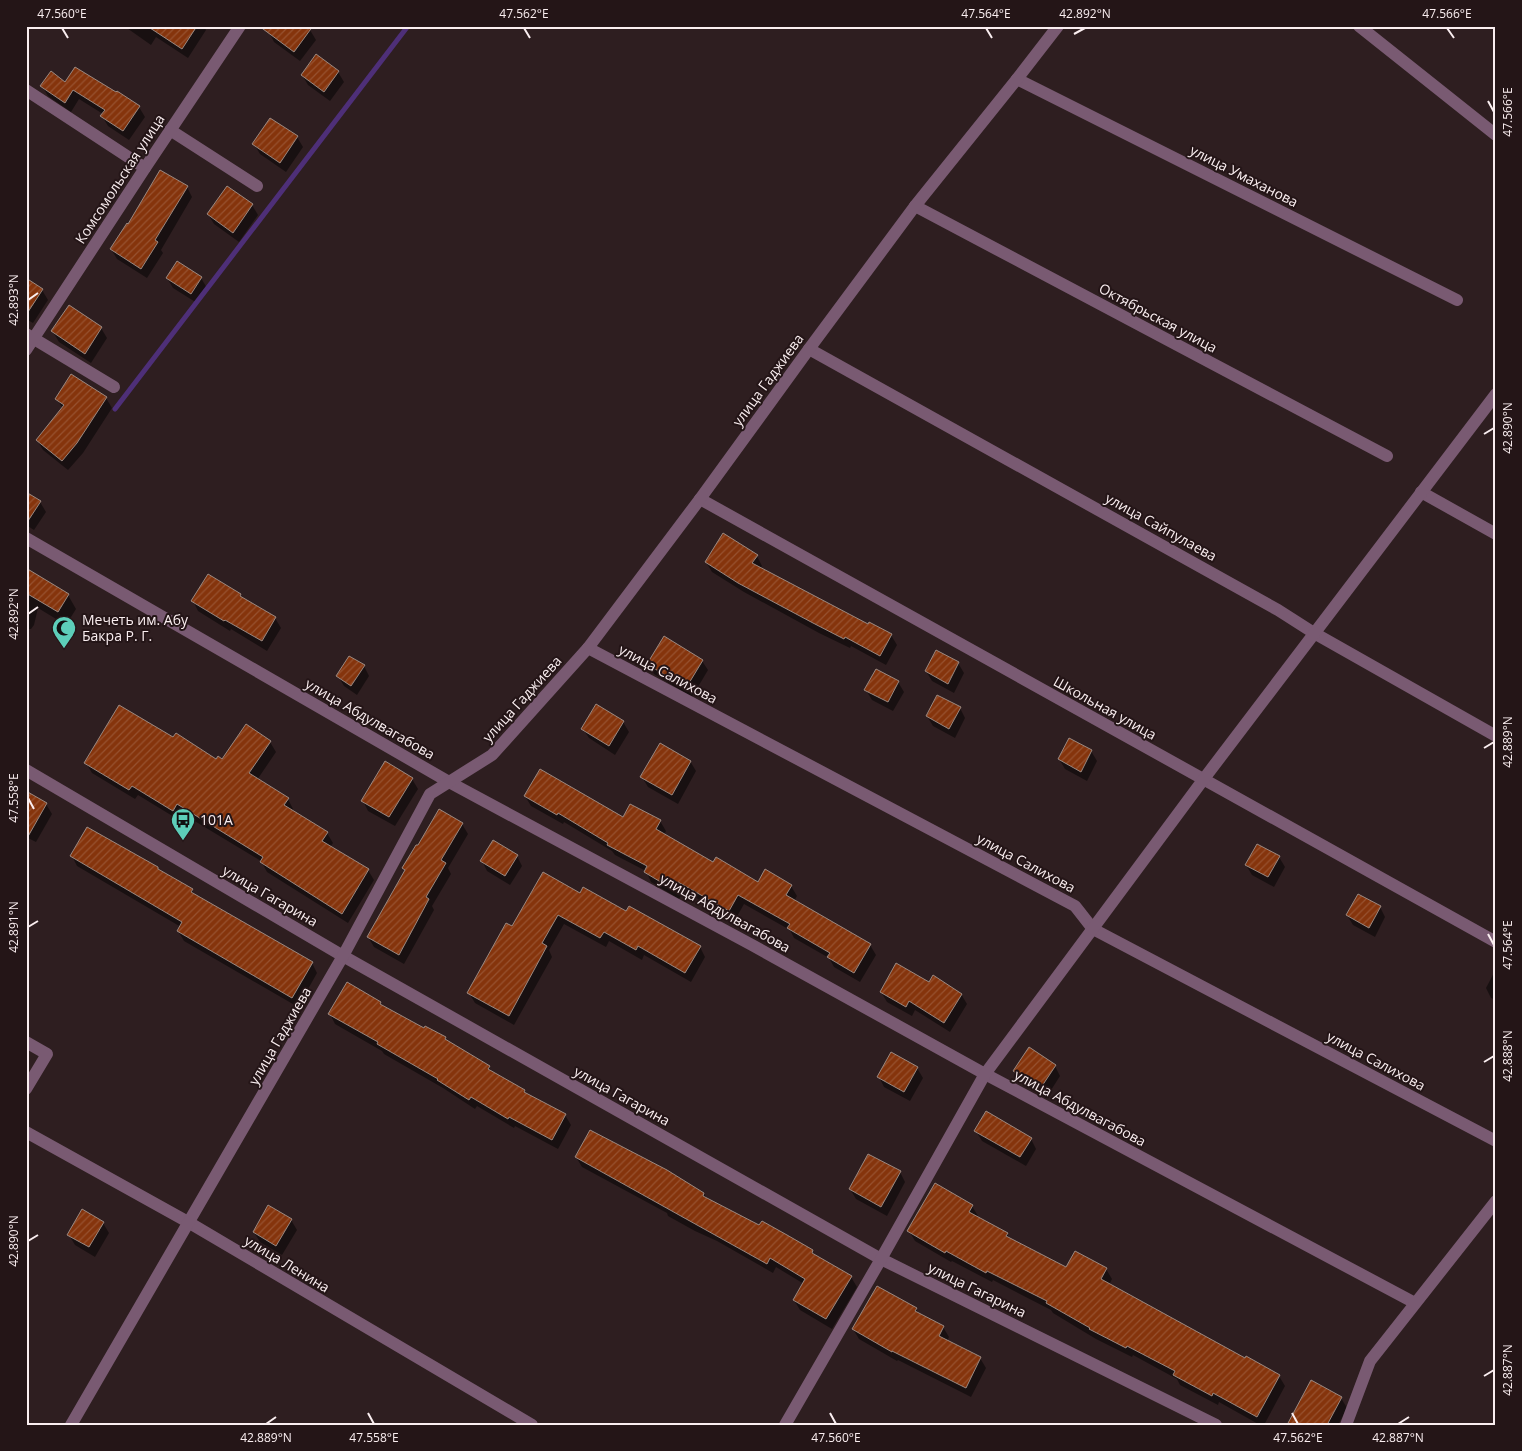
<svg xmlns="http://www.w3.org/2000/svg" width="1522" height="1451" viewBox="0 0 1522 1451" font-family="'Open Sans',sans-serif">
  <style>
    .shadow { fill: #0007 }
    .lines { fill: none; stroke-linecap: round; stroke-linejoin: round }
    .stream { stroke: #4e2f78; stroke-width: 5 }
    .building { fill: url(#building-hatch); stroke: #9a8880 }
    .minor { stroke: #795a72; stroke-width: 12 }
    .ticks { fill: none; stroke: #faeef0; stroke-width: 2 }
    .labels { text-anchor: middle; stroke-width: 4; stroke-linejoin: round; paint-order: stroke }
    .street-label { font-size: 14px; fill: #faeef0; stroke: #241517 }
    .poi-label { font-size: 14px; fill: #faeef0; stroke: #241517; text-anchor: start }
    .neatline { fill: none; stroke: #faeef0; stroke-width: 2 }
    .ticks-label { font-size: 12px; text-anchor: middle; fill: #faeef0 }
  </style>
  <defs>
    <pattern id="building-hatch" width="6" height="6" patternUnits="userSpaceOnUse" patternTransform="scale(1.25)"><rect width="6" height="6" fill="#85340c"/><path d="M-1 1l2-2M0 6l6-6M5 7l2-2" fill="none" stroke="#975230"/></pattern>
  </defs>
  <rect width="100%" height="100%" fill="#2e1e20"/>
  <g class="shadow">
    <path d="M 124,26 L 204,26 L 206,30 L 188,58 L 156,37 L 151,45 Z"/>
    <path d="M 305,26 L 310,30 L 316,40 L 300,61 L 274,42 L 269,32 Z"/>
    <path d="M 316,56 L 338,72 L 344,82 L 330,101 L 308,85 L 302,75 Z"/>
    <path d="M 66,84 L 139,107 L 145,117 L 129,140 L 108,126 L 102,116 L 103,114 L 79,99 L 71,112 L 48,96 L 42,86 Z"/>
    <path d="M 297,137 L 303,147 L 286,172 L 260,154 L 254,144 Z"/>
    <path d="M 187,187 L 192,197 L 161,250 L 163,253 L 147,278 L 117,259 L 111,249 L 129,225 Z"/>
    <path d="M 252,205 L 258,215 L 239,242 L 214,224 L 208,214 Z"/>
    <path d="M 167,278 L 201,278 L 207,288 L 197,303 L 173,288 Z"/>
    <path d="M 26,280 L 42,290 L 48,300 L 33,323 L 26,319 Z"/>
    <path d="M 69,307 L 101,328 L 107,338 L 91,363 L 59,342 L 53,332 Z"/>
    <path d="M 106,398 L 112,408 L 83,453 L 68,470 L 43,450 L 37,440 L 63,409 L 57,399 Z"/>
    <path d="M 26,493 L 40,502 L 46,512 L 34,530 L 26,525 Z"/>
    <path d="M 757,556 L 762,566 L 760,569 L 868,626 L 891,635 L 897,645 L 886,665 L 851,646 L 850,648 L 819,633 L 744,592 L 712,572 L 706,562 Z"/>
    <path d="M 26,570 L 68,595 L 76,609 L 66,625 L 38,608 L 34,625 L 31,629 L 26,629 Z"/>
    <path d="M 240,595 L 242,599 L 275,618 L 281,628 L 267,651 L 231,629 L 230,631 L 198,611 L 193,601 Z"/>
    <path d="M 937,652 L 958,663 L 964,673 L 954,693 L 932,681 L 926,671 Z"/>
    <path d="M 702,661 L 708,670 L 692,697 L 654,674 L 648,664 Z"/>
    <path d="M 364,666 L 369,676 L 357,695 L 344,686 L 338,676 Z"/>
    <path d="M 898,682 L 904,692 L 893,711 L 872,700 L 866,690 Z"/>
    <path d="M 597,706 L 623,722 L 629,732 L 615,755 L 589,738 L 583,729 Z"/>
    <path d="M 960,708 L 965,718 L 955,738 L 933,726 L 927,716 Z"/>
    <path d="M 173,739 L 217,760 L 223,761 L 270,742 L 276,752 L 257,780 L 288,799 L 293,809 L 292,811 L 327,833 L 333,843 L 330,847 L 368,870 L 374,880 L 348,923 L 267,872 L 261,861 L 183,814 L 179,820 L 138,795 L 135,799 L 92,773 L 86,763 Z"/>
    <path d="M 1070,740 L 1091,751 L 1097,761 L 1087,781 L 1065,769 L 1059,759 Z"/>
    <path d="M 690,761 L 696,771 L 678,804 L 648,787 L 642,777 Z"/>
    <path d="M 412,779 L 418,789 L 395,826 L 368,811 L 363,801 Z"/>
    <path d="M 525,796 L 623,818 L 660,821 L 666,831 L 664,835 L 714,863 L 758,883 L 791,886 L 797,896 L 794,901 L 870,945 L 876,955 L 860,982 L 834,967 L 829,958 L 794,938 L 790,930 L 744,904 L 735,920 L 684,891 L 679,899 L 651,882 L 646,871 L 615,855 L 612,851 L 564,822 L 563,824 L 531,806 Z"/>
    <path d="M 46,804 L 52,814 L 36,842 L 26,837 Z"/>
    <path d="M 462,824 L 468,834 L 448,868 L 451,874 L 432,906 L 434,910 L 404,964 L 374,947 L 368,937 L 405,871 L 403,868 Z"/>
    <path d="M 72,856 L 159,871 L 192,890 L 194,895 L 312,963 L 317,973 L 298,1007 L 184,941 L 178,931 L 181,927 L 77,866 Z"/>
    <path d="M 517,856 L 522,866 L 510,885 L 487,871 L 482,861 Z"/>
    <path d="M 1279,857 L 1285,867 L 1274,887 L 1252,875 L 1246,865 Z"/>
    <path d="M 580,895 L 626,913 L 700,947 L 705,957 L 691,982 L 644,955 L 642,960 L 609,941 L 606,947 L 564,924 L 549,950 L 552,957 L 514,1025 L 475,1003 L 469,993 L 513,928 Z"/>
    <path d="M 1380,907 L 1385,917 L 1375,937 L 1353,925 L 1347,915 Z"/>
    <path d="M 1496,969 L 1496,1000 L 1491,998 L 1486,988 Z"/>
    <path d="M 929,983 L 961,994 L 967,1004 L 950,1032 L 915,1010 L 912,1016 L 887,1002 L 881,992 Z"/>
    <path d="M 380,1003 L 383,1007 L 424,1030 L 445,1038 L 447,1041 L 489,1067 L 492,1073 L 524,1091 L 525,1094 L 565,1115 L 571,1125 L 558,1149 L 515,1126 L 514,1128 L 477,1106 L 475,1109 L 443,1088 L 384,1054 L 382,1051 L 335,1024 L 330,1014 Z"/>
    <path d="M 1055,1066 L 1060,1076 L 1046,1098 L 1021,1081 L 1015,1071 Z"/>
    <path d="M 917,1068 L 923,1078 L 910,1101 L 884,1087 L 879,1077 Z"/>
    <path d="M 976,1131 L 1031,1139 L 1036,1149 L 1026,1166 L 982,1141 Z"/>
    <path d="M 576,1157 L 704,1194 L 707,1199 L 760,1227 L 812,1251 L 815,1256 L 851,1277 L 857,1287 L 832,1329 L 800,1310 L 794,1300 L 804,1284 L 776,1267 L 773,1273 L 717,1241 L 695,1231 L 668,1216 L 667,1213 L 582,1167 Z"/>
    <path d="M 900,1172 L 905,1182 L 887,1216 L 856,1199 L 850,1189 Z"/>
    <path d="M 972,1206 L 978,1216 L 976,1218 L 1007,1234 L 1010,1239 L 1067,1269 L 1106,1269 L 1112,1279 L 1109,1285 L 1246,1359 L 1279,1376 L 1285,1386 L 1264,1425 L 1260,1425 L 1219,1402 L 1218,1405 L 1180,1385 L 1177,1379 L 1133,1355 L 1132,1357 L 1096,1339 L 1053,1313 L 1051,1310 L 993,1280 L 992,1282 L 952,1261 L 951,1262 L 915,1241 L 909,1231 Z"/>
    <path d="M 291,1220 L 297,1230 L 282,1255 L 260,1242 L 254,1232 Z"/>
    <path d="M 103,1223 L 109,1233 L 95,1257 L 75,1245 L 69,1235 Z"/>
    <path d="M 916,1309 L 919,1315 L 943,1327 L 949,1337 L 947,1341 L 980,1358 L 986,1368 L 971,1397 L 898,1360 L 897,1361 L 859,1339 L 853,1329 Z"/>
    <path d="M 1341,1398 L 1347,1408 L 1338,1425 L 1290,1425 Z"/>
  </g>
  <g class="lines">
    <path class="stream" d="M 115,409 L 408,26"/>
  </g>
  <g class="building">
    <path d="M 147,26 L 197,26 L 182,49 Z"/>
    <path d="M 259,26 L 313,26 L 294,52 Z"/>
    <path d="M 316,54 L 339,71 L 324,92 L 301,75 Z"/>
    <path d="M 75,67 L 116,92 L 117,91 L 140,106 L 123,131 L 100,116 L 105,110 L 73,90 L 65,103 L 40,86 L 51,71 L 65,82 Z"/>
    <path d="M 270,118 L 298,136 L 280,163 L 252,144 Z"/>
    <path d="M 160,170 L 188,186 L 155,240 L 158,242 L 141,269 L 110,249 L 127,223 L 128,224 Z"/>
    <path d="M 227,186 L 253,204 L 233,233 L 207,214 Z"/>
    <path d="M 177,261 L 202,277 L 191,294 L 166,278 Z"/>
    <path d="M 26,278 L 43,289 L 26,315 Z"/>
    <path d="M 69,305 L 102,327 L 85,354 L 51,331 Z"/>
    <path d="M 71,374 L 107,397 L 77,443 L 62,461 L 36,440 L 64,405 L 55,399 Z"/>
    <path d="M 26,492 L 41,501 L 26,524 Z"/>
    <path d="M 723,533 L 758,555 L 752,563 L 868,624 L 869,622 L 892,634 L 880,656 L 845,637 L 844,639 L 813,623 L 738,583 L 705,562 Z"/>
    <path d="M 26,568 L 69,594 L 58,612 L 26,593 Z"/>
    <path d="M 208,574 L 241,594 L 240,596 L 276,617 L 262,641 L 225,620 L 224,621 L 191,601 Z"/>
    <path d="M 664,636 L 703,660 L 686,688 L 647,664 Z"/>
    <path d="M 936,650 L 959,662 L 948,684 L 925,671 Z"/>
    <path d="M 349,656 L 365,665 L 351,686 L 336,676 Z"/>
    <path d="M 876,669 L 899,681 L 888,702 L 864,690 Z"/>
    <path d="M 937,695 L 961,707 L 949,729 L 926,716 Z"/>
    <path d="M 596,704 L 624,721 L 609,746 L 581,729 Z"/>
    <path d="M 119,705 L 173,737 L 176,733 L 216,759 L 218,756 L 222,759 L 246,724 L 271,741 L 249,773 L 289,798 L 284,805 L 328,832 L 322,841 L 369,869 L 342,914 L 260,862 L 263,857 L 177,804 L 173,811 L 132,786 L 129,790 L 84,763 Z"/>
    <path d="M 1069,738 L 1092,750 L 1081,772 L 1058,759 Z"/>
    <path d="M 660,743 L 691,761 L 672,795 L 640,777 Z"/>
    <path d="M 385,761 L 413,778 L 389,817 L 361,801 Z"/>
    <path d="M 540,769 L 623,817 L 630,804 L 661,820 L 656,829 L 713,862 L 716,857 L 758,882 L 765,869 L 792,885 L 786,895 L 871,944 L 854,973 L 827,957 L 830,953 L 787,928 L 790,924 L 738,895 L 729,911 L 678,882 L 674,890 L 644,872 L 647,866 L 607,845 L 608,843 L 558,813 L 557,815 L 524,796 Z"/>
    <path d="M 26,791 L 47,803 L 26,840 Z"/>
    <path d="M 439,809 L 463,823 L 441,860 L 446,863 L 426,897 L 429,899 L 399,955 L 367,937 L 405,870 L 402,868 L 416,845 L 418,845 Z"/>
    <path d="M 87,827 L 158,867 L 158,869 L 193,889 L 191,892 L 313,962 L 292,998 L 177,931 L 182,922 L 70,856 Z"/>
    <path d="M 493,840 L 518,855 L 505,876 L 480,861 Z"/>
    <path d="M 1257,844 L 1280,856 L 1268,877 L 1245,865 Z"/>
    <path d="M 543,872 L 580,893 L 583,887 L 626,911 L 629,906 L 701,946 L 685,973 L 638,946 L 636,950 L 604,932 L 600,938 L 558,915 L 542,943 L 547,946 L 509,1016 L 467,993 L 506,923 L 512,926 Z"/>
    <path d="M 1358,894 L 1381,906 L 1369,928 L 1346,915 Z"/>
    <path d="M 896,963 L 929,982 L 933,975 L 962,994 L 944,1023 L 909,1001 L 906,1007 L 880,992 Z"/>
    <path d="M 347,982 L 381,1002 L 380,1004 L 424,1028 L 425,1026 L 446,1037 L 445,1039 L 490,1066 L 488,1069 L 525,1090 L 524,1092 L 566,1114 L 552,1140 L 509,1117 L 508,1119 L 471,1097 L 469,1100 L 437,1080 L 438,1079 L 377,1044 L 378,1042 L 328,1014 Z"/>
    <path d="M 1029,1047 L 1056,1065 L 1040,1089 L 1013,1071 Z"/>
    <path d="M 891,1052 L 918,1067 L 904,1092 L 877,1077 Z"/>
    <path d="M 986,1111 L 1032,1138 L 1020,1157 L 974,1131 Z"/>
    <path d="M 590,1130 L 667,1170 L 704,1193 L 703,1196 L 759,1225 L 762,1221 L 787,1235 L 813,1250 L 812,1253 L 852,1276 L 826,1319 L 793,1300 L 805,1279 L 770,1258 L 767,1264 L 575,1157 Z"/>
    <path d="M 868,1154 L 901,1171 L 881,1207 L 849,1189 Z"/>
    <path d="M 935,1183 L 973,1205 L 969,1212 L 1008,1233 L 1006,1236 L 1066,1267 L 1075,1251 L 1107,1268 L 1101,1279 L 1245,1358 L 1246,1356 L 1280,1375 L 1257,1417 L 1213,1393 L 1212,1396 L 1173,1375 L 1175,1371 L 1127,1346 L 1126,1348 L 1089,1329 L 1090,1328 L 1046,1303 L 1047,1301 L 987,1271 L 986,1273 L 946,1251 L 945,1253 L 907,1231 Z"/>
    <path d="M 268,1205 L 292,1219 L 276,1246 L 253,1232 Z"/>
    <path d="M 82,1209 L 104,1222 L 89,1247 L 67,1235 Z"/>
    <path d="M 877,1286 L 917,1308 L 915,1311 L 944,1326 L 939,1336 L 981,1357 L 966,1388 L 892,1351 L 892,1352 L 852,1329 Z"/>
    <path d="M 1311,1380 L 1342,1397 L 1327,1425 L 1287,1425 Z"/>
  </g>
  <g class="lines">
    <g class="minor">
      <path d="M 1359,26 L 1496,135"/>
      <path d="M 1017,79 L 1457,300"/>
      <path d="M 26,90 L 145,168"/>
      <path d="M 170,130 L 257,186"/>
      <path d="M 915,206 L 1387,456"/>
      <path d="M 26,334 L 114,387"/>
      <path d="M 809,349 L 1278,610 L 1314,633 L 1496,736"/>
      <path d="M 26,350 L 145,168 L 240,26"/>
      <path d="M 1421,492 L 1496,534"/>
      <path d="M 700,499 L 1496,942"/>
      <path d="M 26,538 L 449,782 L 752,945 L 985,1074 L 1415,1303"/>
      <path d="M 588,648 L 1075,906 L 1093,929 L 1496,1141"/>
      <path d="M 26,770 L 343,956 L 881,1259 L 1216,1425"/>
      <path d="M 26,1042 L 47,1054 L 26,1089"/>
      <path d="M 26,1132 L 188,1222 L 532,1425"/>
      <path d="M 71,1425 L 343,956 L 430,794 L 492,755 L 588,648 L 700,499 L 809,349 L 915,206 L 1017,79 L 1058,26"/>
      <path d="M 785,1425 L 881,1259 L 985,1074 L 1203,780 L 1496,394"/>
      <path d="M 1346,1425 L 1370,1361 L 1496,1201"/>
    </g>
  </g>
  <path class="ticks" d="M 62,28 L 68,38M 524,28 L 530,38M 986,28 L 992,38M 1447,28 L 1454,38M 1074,34 L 1085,28M 1488,101 L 1494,112M 28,300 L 38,293M 1484,434 L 1494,428M 28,614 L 38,607M 1484,748 L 1494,742M 28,798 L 34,809M 28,927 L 38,921M 1488,934 L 1494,945M 1484,1062 L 1494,1056M 28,1241 L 38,1235M 1484,1376 L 1494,1370M 368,1413 L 374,1424M 830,1413 L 836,1424M 1292,1413 L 1298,1424M 266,1424 L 276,1417M 1398,1424 L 1409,1417"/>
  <defs>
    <g id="mosque-pin" transform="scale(1.25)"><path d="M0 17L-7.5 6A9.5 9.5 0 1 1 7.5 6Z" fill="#5dceb9" stroke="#241517"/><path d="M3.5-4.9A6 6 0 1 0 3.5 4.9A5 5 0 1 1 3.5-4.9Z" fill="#111"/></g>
    <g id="bus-pin" transform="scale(1.25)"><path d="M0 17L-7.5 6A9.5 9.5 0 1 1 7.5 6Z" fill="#5dceb9" stroke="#241517"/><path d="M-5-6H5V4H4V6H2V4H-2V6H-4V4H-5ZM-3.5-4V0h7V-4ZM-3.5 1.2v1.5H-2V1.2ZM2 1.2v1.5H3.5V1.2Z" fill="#111"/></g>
  </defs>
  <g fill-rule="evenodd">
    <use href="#mosque-pin" x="64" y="628"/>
    <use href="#bus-pin" x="183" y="820"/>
  </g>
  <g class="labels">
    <g class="street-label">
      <text transform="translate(1244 176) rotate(27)" y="5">улица Умаханова</text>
      <text transform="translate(120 179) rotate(-57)" y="5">Комсомольская улица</text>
      <text transform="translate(1158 318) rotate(28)" y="5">Октябрьская улица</text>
      <text transform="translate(768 380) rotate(-54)" y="5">улица Гаджиева</text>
      <text transform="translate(1161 527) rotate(29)" y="5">улица Сайпулаева</text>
      <text transform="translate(668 674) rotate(28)" y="5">улица Салихова</text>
      <text transform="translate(522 699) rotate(-48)" y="5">улица Гаджиева</text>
      <text transform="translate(1105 708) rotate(29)" y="5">Школьная улица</text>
      <text transform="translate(370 719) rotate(30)" y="5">улица Абдулвагабова</text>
      <text transform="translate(1026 863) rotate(28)" y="5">улица Салихова</text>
      <text transform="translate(270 896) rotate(30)" y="5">улица Гагарина</text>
      <text transform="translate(725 913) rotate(29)" y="5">улица Абдулвагабова</text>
      <text transform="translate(280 1036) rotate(-60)" y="5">улица Гаджиева</text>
      <text transform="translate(1376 1061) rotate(28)" y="5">улица Салихова</text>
      <text transform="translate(622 1096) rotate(29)" y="5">улица Гагарина</text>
      <text transform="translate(1080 1108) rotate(28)" y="5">улица Абдулвагабова</text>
      <text transform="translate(287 1264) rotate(31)" y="5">улица Ленина</text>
      <text transform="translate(977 1290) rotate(26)" y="5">улица Гагарина</text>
    </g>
    <g class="poi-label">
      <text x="82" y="625">Мечеть им. Абу<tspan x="82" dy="16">Бакра Р. Г.</tspan></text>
      <text x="200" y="825">101А</text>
    </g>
  </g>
  <rect width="1522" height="1451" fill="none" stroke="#241517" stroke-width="55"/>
  <rect x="28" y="28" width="1466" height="1396" class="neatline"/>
  <g class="ticks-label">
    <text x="62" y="18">47.560°E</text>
    <text x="524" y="18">47.562°E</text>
    <text x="986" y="18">47.564°E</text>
    <text x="1085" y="18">42.892°N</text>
    <text x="1447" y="18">47.566°E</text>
    <text transform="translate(1508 112) rotate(-90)" y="4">47.566°E</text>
    <text transform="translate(14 300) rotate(-90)" y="4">42.893°N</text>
    <text transform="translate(1508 428) rotate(-90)" y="4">42.890°N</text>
    <text transform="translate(14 614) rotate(-90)" y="4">42.892°N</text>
    <text transform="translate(1508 742) rotate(-90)" y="4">42.889°N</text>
    <text transform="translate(14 798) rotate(-90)" y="4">47.558°E</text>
    <text transform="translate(14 927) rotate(-90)" y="4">42.891°N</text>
    <text transform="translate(1508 945) rotate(-90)" y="4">47.564°E</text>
    <text transform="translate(1508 1056) rotate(-90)" y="4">42.888°N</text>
    <text transform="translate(14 1241) rotate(-90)" y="4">42.890°N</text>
    <text transform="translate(1508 1370) rotate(-90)" y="4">42.887°N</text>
    <text x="266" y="1442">42.889°N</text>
    <text x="374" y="1442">47.558°E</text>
    <text x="836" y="1442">47.560°E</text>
    <text x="1298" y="1442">47.562°E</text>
    <text x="1398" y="1442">42.887°N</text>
  </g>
</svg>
